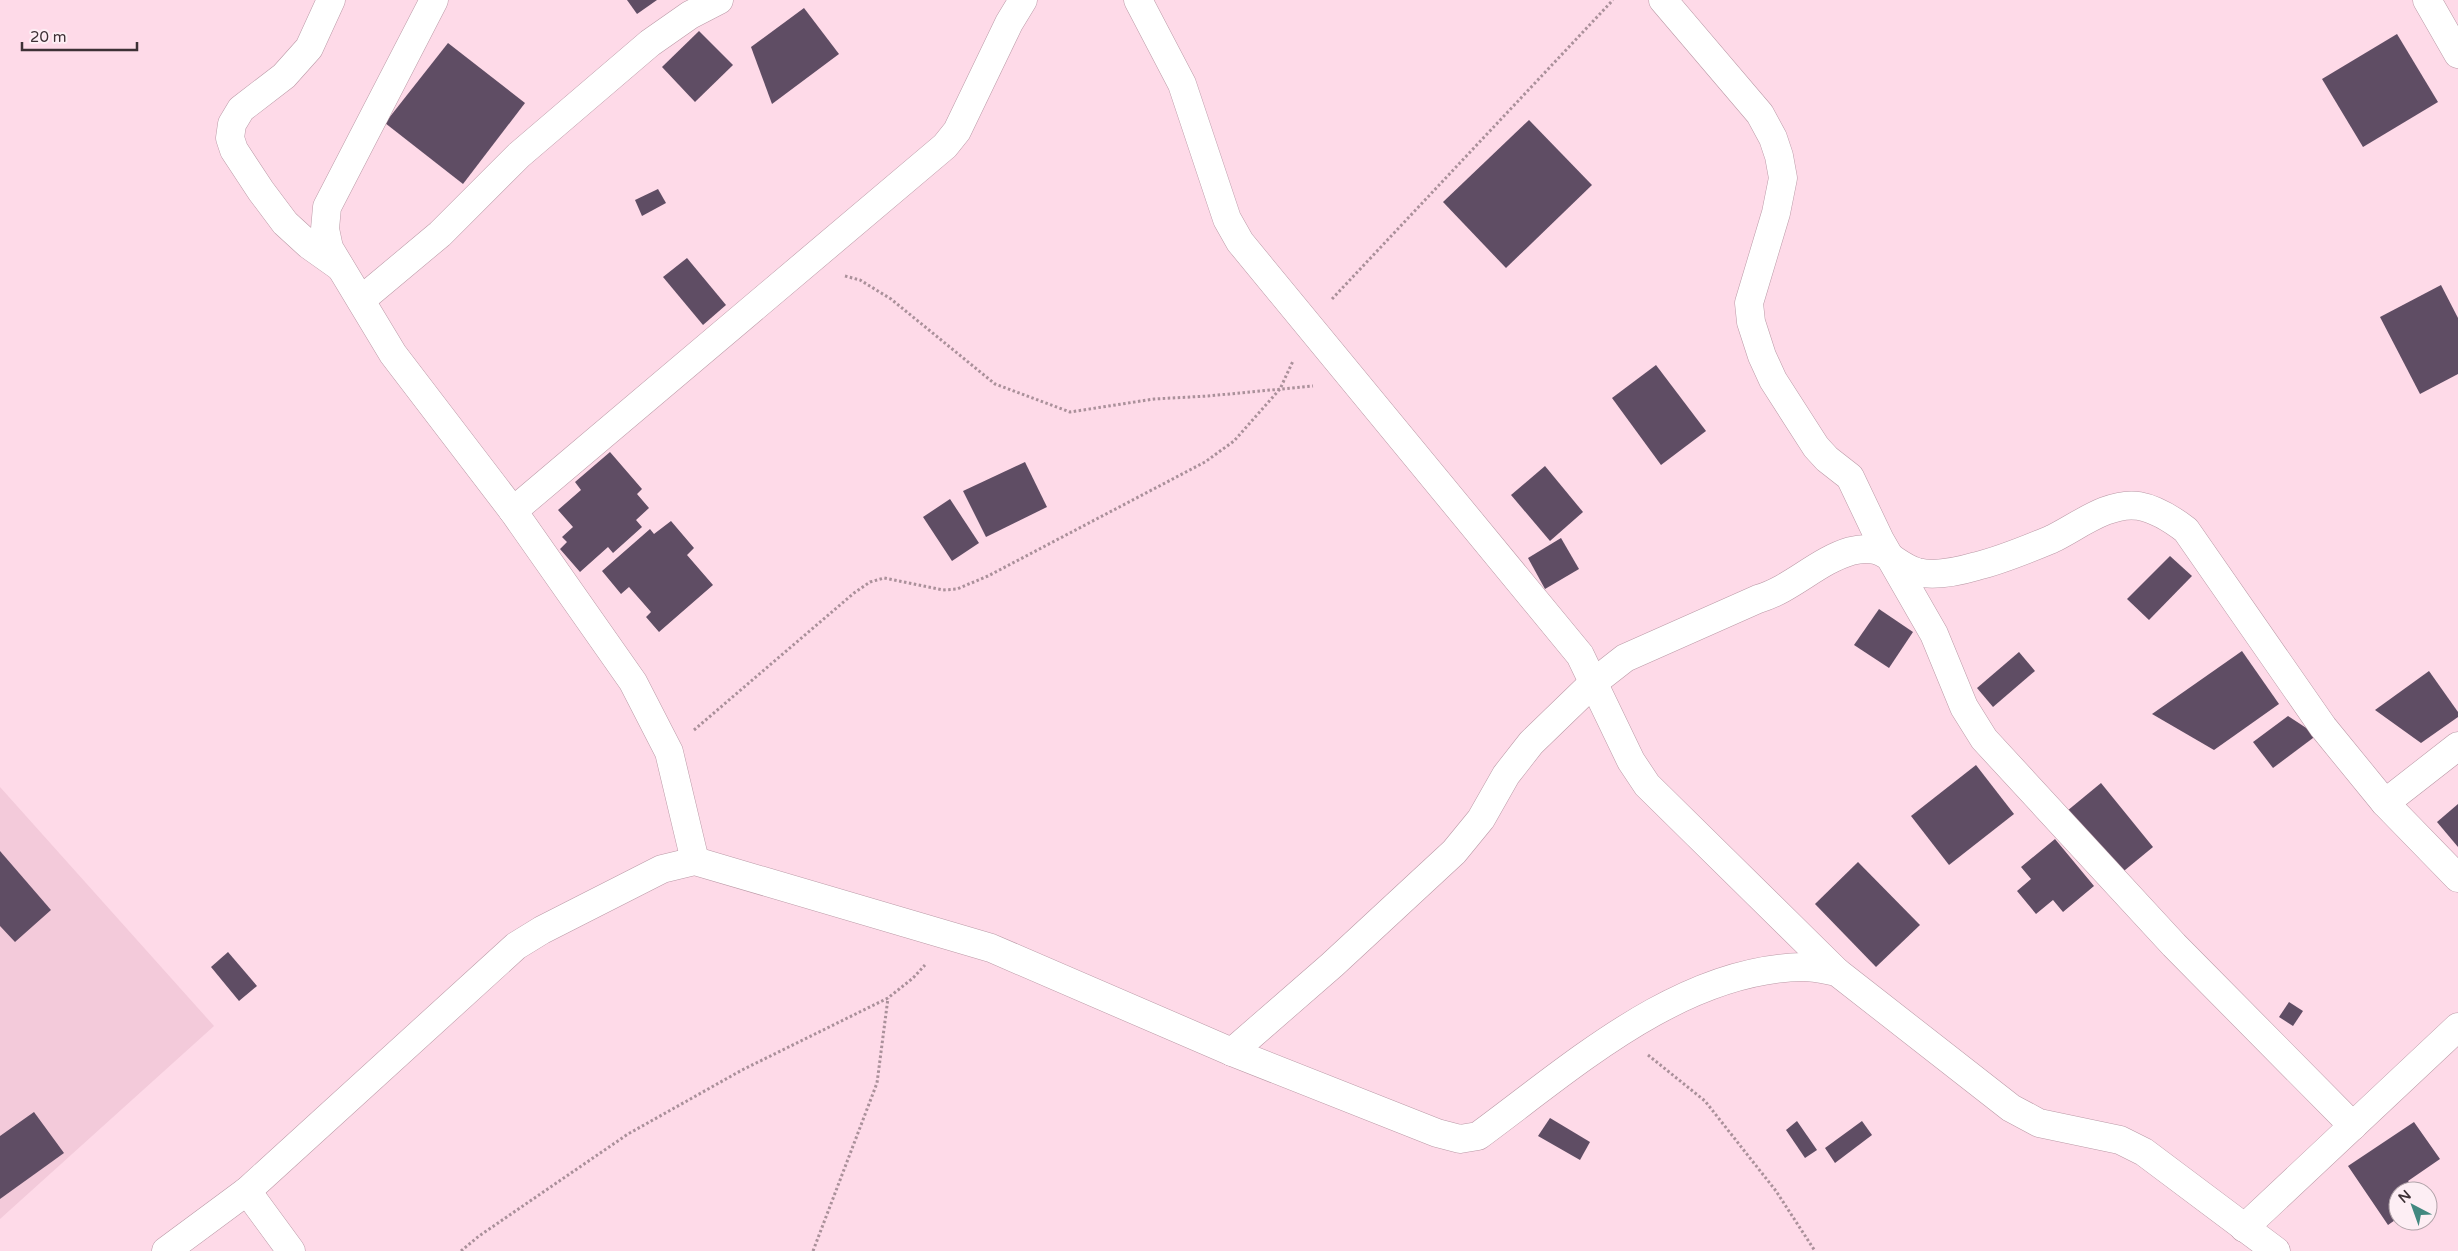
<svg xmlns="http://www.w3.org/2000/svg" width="2458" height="1251" viewBox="0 0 2458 1251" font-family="'Varela Round',sans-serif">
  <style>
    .built { fill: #f3cada }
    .building { fill: #5f4d64 }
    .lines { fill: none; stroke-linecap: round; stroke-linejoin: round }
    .minor-casing { stroke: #ba99a6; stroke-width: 29 }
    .path { stroke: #aa909a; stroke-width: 3; stroke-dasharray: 2.5 2.5; stroke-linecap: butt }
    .minor { stroke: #fff; stroke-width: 28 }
  </style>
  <rect width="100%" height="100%" fill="#fedae8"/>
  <path class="built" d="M 0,787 L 214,1026 L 0,1219 Z"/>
  <g class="building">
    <path d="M 627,0 L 657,0 L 637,14 Z"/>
    <path d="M 804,8 L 839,54 L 772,104 L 751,47 Z"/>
    <path d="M 699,31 L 733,65 L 695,102 L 662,67 Z"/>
    <path d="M 2397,34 L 2438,102 L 2363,147 L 2322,79 Z"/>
    <path d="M 448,43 L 525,103 L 463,184 L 385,123 Z"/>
    <path d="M 1529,120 L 1592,185 L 1506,268 L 1443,202 Z"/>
    <path d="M 658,189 L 666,203 L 642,216 L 635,200 Z"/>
    <path d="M 687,258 L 726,305 L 703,325 L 663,277 Z"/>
    <path d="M 2441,285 L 2458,318 L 2458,374 L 2420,394 L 2380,317 Z"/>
    <path d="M 1656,365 L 1706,431 L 1661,465 L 1612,398 Z"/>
    <path d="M 610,452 L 642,489 L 637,494 L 649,508 L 636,520 L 642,527 L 613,553 L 608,547 L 580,572 L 560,549 L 567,542 L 562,537 L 573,527 L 558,510 L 581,490 L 575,482 Z"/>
    <path d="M 1025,462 L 1047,507 L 986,537 L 963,491 Z"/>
    <path d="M 1545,466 L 1583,512 L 1550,541 L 1511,495 Z"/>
    <path d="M 950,499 L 979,543 L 952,561 L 923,517 Z"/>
    <path d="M 671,521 L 694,548 L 687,555 L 713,585 L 659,632 L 646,617 L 651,612 L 629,587 L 621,594 L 602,571 L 650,529 L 654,534 Z"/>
    <path d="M 1561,538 L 1579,569 L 1545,589 L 1528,558 Z"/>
    <path d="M 2170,556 L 2192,576 L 2149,620 L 2127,599 Z"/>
    <path d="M 1879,609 L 1913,632 L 1889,668 L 1854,645 Z"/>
    <path d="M 2242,651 L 2279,704 L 2214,750 L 2152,714 Z"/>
    <path d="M 2019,652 L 2035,671 L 1993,707 L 1977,688 Z"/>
    <path d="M 2429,671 L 2458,712 L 2458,717 L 2421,743 L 2375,710 Z"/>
    <path d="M 2288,716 L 2317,735 L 2273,768 L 2253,742 Z"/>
    <path d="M 1976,765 L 2014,814 L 1949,865 L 1911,816 Z"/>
    <path d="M 2101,783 L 2153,847 L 2119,875 L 2067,811 Z"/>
    <path d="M 2458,804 L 2458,847 L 2437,822 Z"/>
    <path d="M 2055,839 L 2094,886 L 2063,912 L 2053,900 L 2036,914 L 2017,891 L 2031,879 L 2021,867 Z"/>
    <path d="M 0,851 L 51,910 L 15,942 L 0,926 Z"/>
    <path d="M 1858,862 L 1920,925 L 1876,967 L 1815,904 Z"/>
    <path d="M 228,952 L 257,986 L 239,1001 L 211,967 Z"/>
    <path d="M 2289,1002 L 2303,1011 L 2293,1026 L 2279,1017 Z"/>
    <path d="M 34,1112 L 64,1153 L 0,1199 L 0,1136 Z"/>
    <path d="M 1550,1118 L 1590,1142 L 1580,1160 L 1538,1136 Z"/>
    <path d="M 1797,1121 L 1817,1150 L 1805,1158 L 1786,1130 Z"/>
    <path d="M 1862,1121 L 1872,1135 L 1835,1163 L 1825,1148 Z"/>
    <path d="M 2414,1122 L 2440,1159 L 2408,1181 L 2415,1191 L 2398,1191 L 2398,1218 L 2388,1225 L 2348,1166 Z"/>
  </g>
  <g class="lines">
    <g class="minor-casing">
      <g id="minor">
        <path d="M 331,0 L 309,48 L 284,76 L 241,109 L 232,124 L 230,138 L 234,150 L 261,191 L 285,223 L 309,245 L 340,267"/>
        <path d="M 434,0 L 327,207 L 325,229 L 329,248 L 393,354 L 513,511 L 633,682 L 669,752 L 695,861"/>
        <path d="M 1138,0 L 1182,84 L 1227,219 L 1240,242 L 1580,655 L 1631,761 L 1647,785 L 1837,972"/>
        <path d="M 1663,0 L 1760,114 L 1773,138 L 1779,156 L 1783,178 L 1776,213 L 1749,303 L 1751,322 L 1762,356 L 1773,380 L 1816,447 L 1827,459 L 1850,477 L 1880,540 L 1934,634 L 1964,707 L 1984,739 L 2174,945 L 2353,1126"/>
        <path d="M 2427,0 L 2458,54"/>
        <path d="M 361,300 L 440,234 L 519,155 L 650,43 L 690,15 L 719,0"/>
        <path d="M 513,511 L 945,146 L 957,131 L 1009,23 L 1023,0"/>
        <path d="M 2385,803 L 2458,746"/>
        <path d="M 1232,1052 L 1332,965 L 1454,852 L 1481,819 L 1506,775 L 1531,743 L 1593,683 L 1625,658 L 1758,599 C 1792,589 1817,561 1851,551 C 1885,542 1891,564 1917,572 C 1935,577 1960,571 1977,566 C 2002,560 2028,549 2052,539 C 2077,527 2109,501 2139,506 C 2156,509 2173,520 2186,530 L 2323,727 L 2385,803 L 2458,878"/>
        <path d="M 247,1191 L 291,1251"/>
        <path d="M 2244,1228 L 2458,1027"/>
        <path d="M 166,1251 L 247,1191 L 516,946 L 542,930 L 662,869 L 695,861 L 991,948 L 1232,1052 L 1437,1133 L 1460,1139 L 1478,1136 C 1572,1067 1680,969 1803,967 C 1814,967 1826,970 1837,972 L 2011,1108 L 2039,1123 L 2120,1140 L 2144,1152 L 2276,1251"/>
      </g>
    </g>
    <g class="path">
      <path d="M 845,276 L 860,280 L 891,299 L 995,384 L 1070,412 L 1154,399 L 1208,396 L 1313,386"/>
      <path d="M 1332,299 L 1613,0"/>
      <path d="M 694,730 L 854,593 L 870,582 L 884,578 L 943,590 L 957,589 L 988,576 L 1205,462 L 1234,441 L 1280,389 L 1293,361"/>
      <path d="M 1648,1055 L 1705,1101 L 1776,1191 L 1815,1251"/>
      <path d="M 461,1251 L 479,1236 L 628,1134 L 742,1070 L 888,998 L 913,978 L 925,965"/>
      <path d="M 813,1251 L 877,1083 L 888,998"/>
    </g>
    <use href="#minor" class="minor"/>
  </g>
  <g transform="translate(2413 1206) rotate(319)"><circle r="24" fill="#fdeef4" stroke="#b0a2a8"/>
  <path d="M0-4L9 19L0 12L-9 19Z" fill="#428880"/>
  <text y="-8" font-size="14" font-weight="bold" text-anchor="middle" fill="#3d3035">N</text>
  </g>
  <path d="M22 42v8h115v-8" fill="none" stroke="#3d3035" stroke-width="2.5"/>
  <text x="30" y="42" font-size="15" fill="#3d3035" stroke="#fdeef4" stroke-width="4" paint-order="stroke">20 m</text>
</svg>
